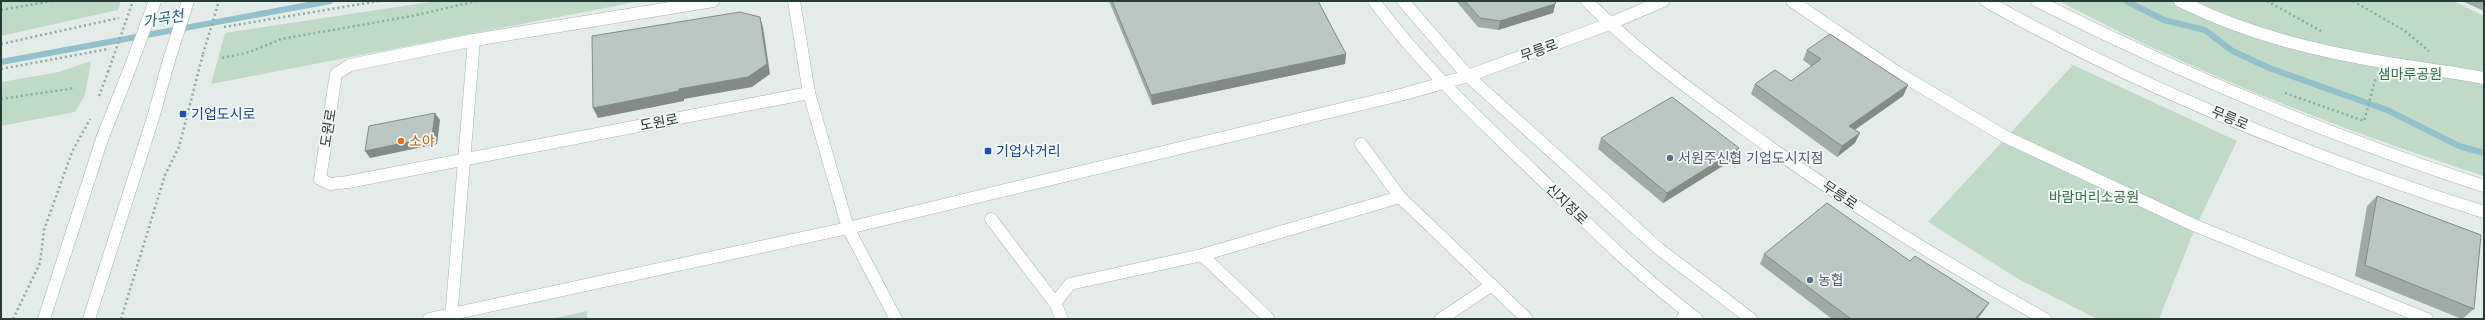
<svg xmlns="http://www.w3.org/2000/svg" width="2485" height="320" viewBox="0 0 2485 320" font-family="'DM Sans','Noto Sans KR',sans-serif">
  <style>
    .green { fill: #bfdbc8 }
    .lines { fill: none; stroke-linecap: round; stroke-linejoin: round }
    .stream { stroke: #92c0cb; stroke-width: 6 }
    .street-casing { stroke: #a7b4b0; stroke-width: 13 }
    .secondary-casing { stroke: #a4b7b1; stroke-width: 13 }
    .path { stroke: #88aca2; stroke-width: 2.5; stroke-dasharray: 2 3; stroke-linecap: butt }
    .street { stroke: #fff; stroke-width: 12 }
    .secondary { stroke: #fff; stroke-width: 12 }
    .secondary-bridge-casing { stroke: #a4b7b1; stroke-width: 13; stroke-linecap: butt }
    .path-bridge { stroke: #88aca2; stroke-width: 2.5; stroke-dasharray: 2 3; stroke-linecap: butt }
    .secondary-bridge { stroke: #fff; stroke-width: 12 }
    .wall { fill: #a0aba7 }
    .shaded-wall { fill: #828b88 }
    .building { fill: #bac7c2; stroke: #828b88 }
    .transit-dot { fill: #1a4fb4; stroke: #f4f9f7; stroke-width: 1.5 }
    .food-dot { fill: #e8710a; stroke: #f4f9f7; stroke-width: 1.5 }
    .service-dot { fill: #5c6f8a; stroke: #f4f9f7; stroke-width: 1.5 }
    .labels { text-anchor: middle; stroke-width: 3.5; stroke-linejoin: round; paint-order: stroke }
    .street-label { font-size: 14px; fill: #253c37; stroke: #f4f9f7 }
    .park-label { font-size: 14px; fill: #336f4d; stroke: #f4f9f7 }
    .transit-label { font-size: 14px; fill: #164399; stroke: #f4f9f7; text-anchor: start }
    .food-label { font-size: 14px; fill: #c56008; stroke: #f4f9f7; text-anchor: start }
    .service-label { font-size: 14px; fill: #4e5e75; stroke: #f4f9f7; text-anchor: start }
    .water-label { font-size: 15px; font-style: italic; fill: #256272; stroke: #f4f9f7 }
  </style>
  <rect width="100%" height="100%" fill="#e4ece9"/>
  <g class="green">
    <path d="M 1,1 L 121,1 L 118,10 L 1,36 Z"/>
    <path d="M 436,1 L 641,1 L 211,84 L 225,33 Z"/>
    <path d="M 2059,1 L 2454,1 L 2484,16 L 2484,176 C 2338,129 2195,73 2059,1 Z"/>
    <path d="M 91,61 L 85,95 L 75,112 L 1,126 L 1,82 L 59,72 Z"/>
    <path d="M 2071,64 L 2237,141 L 2196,226 L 2159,319 L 2097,319 L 2020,280 L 1928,222 L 2072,66 Z"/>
    <path d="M 587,311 L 587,319 L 551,319 Z"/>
  </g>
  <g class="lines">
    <g class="stream">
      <path d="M 2126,1 L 2164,20 L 2205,30 L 2231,50 L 2269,68 L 2387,110 L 2459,146 L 2484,153"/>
      <path d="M 1,62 L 330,1"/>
    </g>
    <g class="street-casing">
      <g id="street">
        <path d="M 713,1 L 474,40 L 350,65 L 336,74 L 320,179 L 330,184 L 348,182 L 809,93"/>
        <path d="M 794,1 L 809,93 L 848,228 L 896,319"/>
        <path d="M 1587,1 C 1633,48 1686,87 1739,125 C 1837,197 1939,260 2045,319"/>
        <path d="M 1792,1 L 1898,73 L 2006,137 L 2196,226 L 2427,319"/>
        <path d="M 1986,1 C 2143,89 2313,158 2484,212"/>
        <path d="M 2037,1 C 2182,74 2330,136 2484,186"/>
        <path d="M 2180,1 C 2248,35 2320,52 2394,64 C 2424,69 2454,72 2484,78"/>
        <path d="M 1468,76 L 1609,24 L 1663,1"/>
        <path d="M 1361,144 L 1400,197 L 1527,319"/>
        <path d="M 991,219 L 1055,303"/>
        <path d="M 1202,255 L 1269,319"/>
        <path d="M 451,319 L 474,40"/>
        <path d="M 1062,319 L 1055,303 L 1070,284 L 1202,255 L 1400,197"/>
        <path d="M 1441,319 L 1492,285"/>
        <path d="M 1682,319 L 1689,313"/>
      </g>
    </g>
    <g class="secondary-casing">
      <g id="secondary">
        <path d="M 1374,1 C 1421,65 1478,118 1535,173 C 1588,224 1638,275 1697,319"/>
        <path d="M 1403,1 L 1468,76 L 1658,248 L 1751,319"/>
        <path d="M 44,319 L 102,139 L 130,68"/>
        <path d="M 89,319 L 153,118 L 169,60"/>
        <path d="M 429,319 L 848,228 L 1404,94 L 1468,76"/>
      </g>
    </g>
    <g class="path">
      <path d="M 2267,1 L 2321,31"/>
      <path d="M 2353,1 L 2405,31 L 2429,51"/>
      <path d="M 1,10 L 52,1"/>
      <path d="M 224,27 L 379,1"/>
      <path d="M 1,44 L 119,18"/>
      <path d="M 222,58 L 250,52 L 281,39 L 412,16 L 477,1"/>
      <path d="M 1,69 L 108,49"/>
      <path d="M 2285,93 L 2364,121 L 2376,77"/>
      <path d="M 99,96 L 108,72"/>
      <path d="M 1,99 L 75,88"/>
      <path d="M 13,319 L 40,263 L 44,230 L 72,152 L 90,119"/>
      <path d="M 121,319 L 165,175 L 179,147 L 203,54"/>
    </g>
    <use href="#street" class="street"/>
    <use href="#secondary" class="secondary"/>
    <g class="secondary-bridge-casing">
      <g id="secondary-bridge">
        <path d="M 169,60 L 188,1"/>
        <path d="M 130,68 L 155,1"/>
      </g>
    </g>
    <g class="path-bridge">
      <path d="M 203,54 L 219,1"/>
      <path d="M 108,72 L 133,1"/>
    </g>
    <use href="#secondary-bridge" class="secondary-bridge"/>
  </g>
  <g class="wall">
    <path d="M 1109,1 L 1318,1 L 1346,54 L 1345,64 L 1152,105 Z"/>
    <path d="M 1456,1 L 1556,1 L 1553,13 L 1498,30 L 1478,27 Z"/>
    <path d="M 2462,1 L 2484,1 L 2484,11 Z"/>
    <path d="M 1807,50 L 1908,85 L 1903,96 L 1855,130 L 1855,143 L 1837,157 L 1751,94 L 1755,84 L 1791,81 L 1811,66 L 1803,60 Z"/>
    <path d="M 1601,138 L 1739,148 L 1734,159 L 1663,203 L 1598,149 Z"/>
    <path d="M 2377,196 L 2474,309 L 2462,319 L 2355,276 L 2367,206 Z"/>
    <path d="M 1764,254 L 1910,261 L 1989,303 L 1982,313 L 1977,319 L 1832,319 L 1760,264 Z"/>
  </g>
  <g class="shaded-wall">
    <path d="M 1556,1 L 1553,13 L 1498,30 L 1500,21 Z"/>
    <path d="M 760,17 L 763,27 L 770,74 L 752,87 L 684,99 L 684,101 L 598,118 L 593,108 L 679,89 Z"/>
    <path d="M 1346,54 L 1345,64 L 1152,105 L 1151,95 Z"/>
    <path d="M 1908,85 L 1903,96 L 1844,137 L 1849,126 Z"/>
    <path d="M 435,113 L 440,120 L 437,144 L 370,158 L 365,151 Z"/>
    <path d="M 1860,133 L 1855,143 L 1837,157 L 1842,146 Z"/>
    <path d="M 1739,148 L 1734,159 L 1663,203 L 1667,193 Z"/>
    <path d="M 1989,303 L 1982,313 L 1977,319 L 1975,319 Z"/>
  </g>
  <g class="building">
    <path d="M 1112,1 L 1318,1 L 1346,54 L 1151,95 Z"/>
    <path d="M 1465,1 L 1556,1 L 1555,4 L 1500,21 L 1480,18 Z"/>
    <path d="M 740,12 L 760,17 L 767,64 L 748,77 L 679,89 L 679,91 L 593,108 L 592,36 Z"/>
    <path d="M 1830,34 L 1908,85 L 1849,126 L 1860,133 L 1842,146 L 1755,84 L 1775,70 L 1791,81 L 1821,59 L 1807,50 Z"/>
    <path d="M 1672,97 L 1739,148 L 1667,193 L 1601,138 Z"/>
    <path d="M 435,113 L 432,137 L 365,151 L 369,126 Z"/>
    <path d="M 2377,196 L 2481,235 L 2474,309 L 2365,265 Z"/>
    <path d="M 1827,203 L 1910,261 L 1915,256 L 1989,303 L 1975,319 L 1851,319 L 1764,254 Z"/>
  </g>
  <g class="transit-dot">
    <rect x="179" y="110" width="8" height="8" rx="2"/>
    <rect x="984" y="147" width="8" height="8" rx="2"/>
  </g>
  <circle class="food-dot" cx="401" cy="141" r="4"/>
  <g class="service-dot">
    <circle cx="1670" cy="158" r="4"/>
    <circle cx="1810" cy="280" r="4"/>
  </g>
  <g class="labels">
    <g class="street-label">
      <text transform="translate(1539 50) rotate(-20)" y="5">무릉로</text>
      <text transform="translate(2230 118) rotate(23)" y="5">무릉로</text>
      <text transform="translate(659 122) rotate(-11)" y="5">도원로</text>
      <text transform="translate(328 128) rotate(-81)" y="5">도원로</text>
      <text transform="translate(1840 195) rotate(34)" y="5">무릉로</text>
      <text transform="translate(1567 204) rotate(44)" y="5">신지정로</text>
    </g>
    <g class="park-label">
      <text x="2410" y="79">샘마루공원</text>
      <text x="2094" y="202">바람머리소공원</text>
    </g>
    <g class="transit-label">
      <text x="191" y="119">기업도시로</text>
      <text x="996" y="156">기업사거리</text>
    </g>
    <g class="food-label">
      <text x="409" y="146">소야</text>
    </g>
    <g class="service-label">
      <text x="1678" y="163">서원주신협 기업도시지점</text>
      <text x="1818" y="285">농협</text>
    </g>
    <g class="water-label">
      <text transform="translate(163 19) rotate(-10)" y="5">가곡천</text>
    </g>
  </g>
  <rect width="2485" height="320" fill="none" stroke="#253c37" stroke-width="4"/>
</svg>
